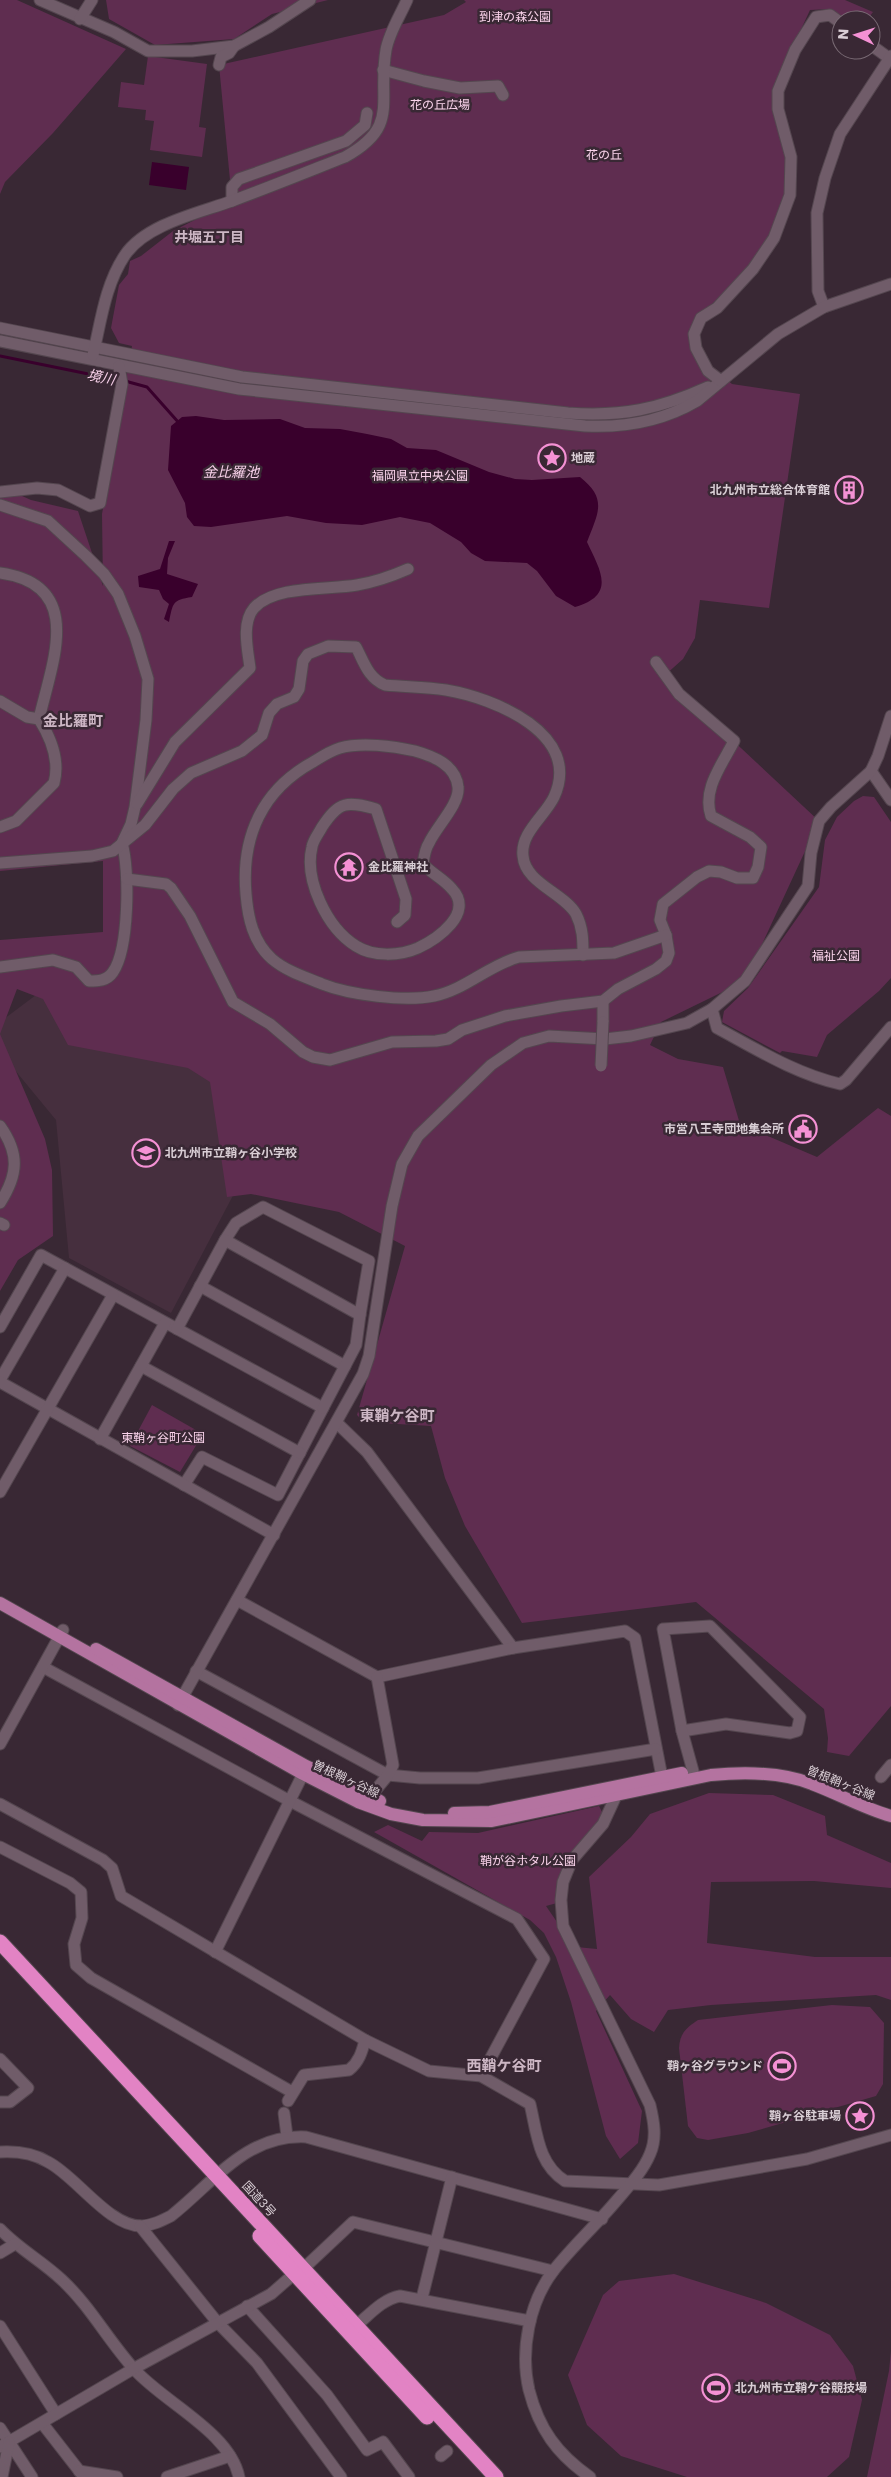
<svg xmlns="http://www.w3.org/2000/svg" width="891" height="2477" viewBox="0 0 891 2477" font-family="Poppins,'Noto Sans JP',sans-serif">
  <style>
    .built { fill: #462f3e }
    .green { fill: #5f2d50 }
    .water { fill: #39002c }
    .lines { fill: none; stroke-linecap: round; stroke-linejoin: round }
    .stream { stroke: #39002c; stroke-width: 3 }
    .minor-casing { stroke: #54464f; stroke-width: 13 }
    .major-casing { stroke: #54464f; stroke-width: 14 }
    .highway-casing { stroke: #54464f; stroke-width: 17 }
    .minor { stroke: #705c69; stroke-width: 11 }
    .major { stroke: #b473a0; stroke-width: 12 }
    .highway { stroke: #e283c4; stroke-width: 15 }
    .minor-bridge-casing { stroke: #54464f; stroke-width: 13; stroke-linecap: butt }
    .minor-bridge { stroke: #705c69; stroke-width: 11 }
    .labels { text-anchor: middle; stroke-width: 5; stroke-linejoin: round; paint-order: stroke }
    .park-label { font-size: 12px; fill: #fbd4ec; stroke: #392834 }
    .poi-label { font-size: 12px; font-weight: bold; fill: #d9ced5; stroke: #392834; text-anchor: start }
    .street-label { font-size: 12px; fill: #d9ced5; stroke: #392834 }
    .neighbourhood-label { font-size: 14px; font-weight: bold; fill: #ccb6c4; stroke: #392834 }
    .water-label { font-size: 14px; font-style: italic; fill: #f7d0e9; stroke: #392834 }
    .quarter-label { font-size: 15px; font-weight: bold; fill: #ccb6c4; stroke: #392834 }
  </style>
  <rect width="100%" height="100%" fill="#392834"/>
  <path class="built" d="M 48,986 L 225,1072 L 238,1186 L 171,1313 L 69,1258 L 56,1120 L 0,1052 L 0,1022 Z"/>
  <g class="green">
    <path d="M 0,0 L 17,0 L 126,49 L 53,133 L 5,182 L 0,194 Z"/>
    <path d="M 106,0 L 328,0 L 272,14 L 234,39 L 155,45 L 109,19 Z"/>
    <path d="M 464,0 L 845,0 L 873,12 L 867,20 L 848,20 L 830,9 L 810,10 L 772,92 L 786,162 L 784,194 L 779,217 L 754,264 L 693,322 L 702,357 L 732,384 L 800,394 L 769,608 L 700,600 L 695,638 L 683,659 L 664,676 L 819,821 L 745,981 L 661,1022 L 650,1045 L 678,1059 L 723,1067 L 740,1124 L 817,1157 L 878,1108 L 891,1116 L 891,1706 L 849,1756 L 827,1752 L 828,1738 L 824,1709 L 696,1602 L 522,1623 L 465,1526 L 445,1478 L 431,1426 L 364,1422 L 357,1415 L 405,1246 L 339,1212 L 251,1194 L 227,1197 L 210,1082 L 188,1068 L 68,1045 L 43,999 L 17,989 L 0,1034 L 45,1139 L 52,1170 L 53,1236 L 18,1260 L 0,1291 L 0,940 L 103,932 L 103,861 L 0,871 L 0,486 L 31,500 L 78,511 L 103,586 L 102,514 L 132,346 L 119,343 L 111,328 L 119,285 L 128,274 L 130,261 L 141,256 L 173,231 L 232,201 L 219,65 L 444,15 L 466,2 Z"/>
    <path d="M 148,56 L 207,64 L 199,127 L 206,128 L 202,157 L 150,150 L 154,121 L 145,120 L 146,110 L 118,107 L 121,82 L 144,85 Z"/>
    <path d="M 863,796 L 874,797 L 891,822 L 891,978 L 879,991 L 827,1035 L 817,1057 L 782,1051 L 780,1053 L 722,1022 L 724,1011 L 748,988 L 819,887 L 825,840 L 837,817 L 854,801 Z"/>
    <path d="M 152,1405 L 203,1434 L 180,1472 L 130,1446 Z"/>
    <path d="M 709,1793 L 773,1795 L 825,1816 L 827,1835 L 891,1863 L 891,1888 L 814,1881 L 711,1882 L 707,1943 L 815,1957 L 891,1957 L 891,2000 L 876,1995 L 711,2005 L 668,2010 L 654,2032 L 631,2019 L 610,1995 L 596,2011 L 642,2111 L 638,2143 L 620,2159 L 606,2136 L 571,2002 L 556,1957 L 544,1933 L 530,1920 L 374,1832 L 388,1825 L 422,1841 L 429,1832 L 478,1833 L 599,1806 L 603,1814 L 600,1821 L 570,1856 L 557,1903 L 546,1906 L 557,1922 L 566,1946 L 597,1949 L 589,1877 L 631,1837 L 650,1814 Z"/>
    <path d="M 832,2005 L 870,2007 L 884,2023 L 883,2084 L 876,2096 L 748,2133 L 708,2140 L 697,2138 L 688,2126 L 679,2048 C 680,2033 686,2028 698,2020 Z"/>
    <path d="M 674,2274 L 766,2303 L 830,2335 L 853,2366 L 862,2400 L 849,2457 L 827,2477 L 687,2477 L 621,2456 L 587,2425 L 568,2375 L 603,2295 L 619,2281 Z"/>
    <path d="M 891,2351 L 891,2477 L 867,2477 L 889,2371 Z"/>
  </g>
  <g class="water">
    <path d="M 152,162 L 189,167 L 186,190 L 149,185 Z"/>
    <path d="M 196,416 L 224,420 L 280,419 L 305,428 L 340,429 L 367,434 L 391,439 L 407,448 L 436,450 L 489,472 L 515,479 L 532,480 L 580,477 C 608,499 598,513 587,542 C 600,570 617,595 575,607 L 556,596 L 537,571 L 527,563 L 485,561 L 471,553 L 461,542 L 430,523 L 400,517 L 362,525 L 326,523 L 287,516 L 211,527 L 194,526 L 187,517 L 185,503 L 168,470 L 171,426 L 182,417 Z"/>
    <path d="M 169,541 L 175,541 L 168,558 L 167,574 L 198,584 L 192,597 C 172,600 173,603 169,622 L 164,619 L 169,604 L 163,599 L 159,590 L 139,587 L 138,576 L 160,569 Z"/>
  </g>
  <g class="lines">
    <g class="stream">
      <path d="M 0,356 L 118,380"/>
      <path d="M 125,381 L 147,387 L 179,423"/>
    </g>
    <g class="minor-casing">
      <g id="minor">
        <path d="M 40,0 L 114,32 L 148,51 L 192,51 L 234,46 L 269,27 L 310,0"/>
        <path d="M 80,19 L 92,0"/>
        <path d="M 871,45 L 889,58"/>
        <path d="M 219,65 L 221,57 L 229,53 L 234,46"/>
        <path d="M 383,70 L 424,81 L 460,88 L 498,86 L 503,95"/>
        <path d="M 232,201 L 232,187 L 239,179 L 346,141 L 365,125 L 367,113"/>
        <path d="M 824,307 L 818,291 L 817,213 L 825,178 L 840,134 L 891,56"/>
        <path d="M 0,328 L 242,377 L 568,413 C 622,417 659,409 708,387"/>
        <path d="M 0,341 L 239,389 L 585,426 C 624,428 663,421 697,401 L 778,334 L 824,307 L 891,284"/>
        <path d="M 93,355 C 101,321 105,285 125,255 C 146,224 199,213 232,201 C 270,187 307,172 345,157 C 401,126 377,102 386,50 C 389,33 400,16 407,0"/>
        <path d="M 721,381 L 708,371 L 696,348 L 694,334 L 701,318 L 717,308 L 753,269 L 774,238 L 790,195 L 791,157 L 778,109 L 778,91 L 795,50 L 816,17 L 830,15 L 841,23"/>
        <path d="M 0,492 L 37,488 L 58,490 L 90,506 L 100,503 L 122,384 L 119,366"/>
        <path d="M 0,505 L 48,521 L 86,556 L 104,574 L 118,594 L 135,636 L 148,679 L 146,720 L 135,807 L 131,824 L 122,843 C 130,870 129,949 113,972 C 107,981 98,981 89,981 L 76,967 L 53,960 L 0,967"/>
        <path d="M 0,573 C 86,585 52,662 39,719 C 51,738 60,761 54,783 L 16,821 L 0,827"/>
        <path d="M 0,701 L 27,717 L 39,719"/>
        <path d="M 871,771 L 891,800"/>
        <path d="M 137,804 L 175,742 L 250,668 C 248,651 241,623 254,608 C 275,585 328,590 357,585 C 375,582 392,576 408,569"/>
        <path d="M 0,863 L 92,856 L 113,851 L 145,825 L 173,789 L 191,773 L 242,751 L 262,735 L 269,713 L 277,704 L 294,697 L 299,689 L 303,661 L 308,654 L 328,646 L 356,647 C 364,662 368,678 385,685 C 405,687 426,687 446,690 C 494,698 583,734 554,797 C 545,816 520,833 523,856 C 525,883 564,893 576,914 C 583,928 583,940 583,955"/>
        <path d="M 127,879 L 166,884 L 171,888 L 190,916 L 233,1002 L 270,1024 L 303,1052 L 313,1057 L 330,1060 L 392,1042 L 436,1041 L 448,1039 L 462,1030 L 505,1016 L 561,1006 L 603,1001 L 618,989 L 656,969 L 666,961 L 669,953 L 666,935 L 660,920 L 663,904 L 697,877 L 709,871 L 721,872 L 737,878 L 753,878 L 758,867 L 761,847 L 750,837 L 711,816 C 702,789 722,765 734,741 L 679,694 L 656,662"/>
        <path d="M 397,922 L 405,915 L 406,899 L 376,809 C 347,801 339,801 322,827 C 319,833 313,840 312,847 C 304,880 327,928 356,946 C 373,957 400,956 418,948 C 437,939 475,913 452,889 C 444,879 432,874 423,864 C 424,857 425,849 429,843 C 436,827 460,804 458,787 C 456,765 433,756 415,751 C 393,746 361,742 340,748 C 330,751 321,757 313,762 C 262,790 241,837 246,894 C 248,918 253,942 272,959 C 286,971 305,977 322,984 C 350,995 405,1002 434,996 C 465,990 489,965 519,957 L 614,953 L 666,935"/>
        <path d="M 712,1009 L 717,1028 C 756,1049 796,1074 840,1084 L 846,1080 L 891,1027"/>
        <path d="M 603,1022 L 603,1001"/>
        <path d="M 0,1126 C 20,1154 18,1175 0,1203"/>
        <path d="M 0,1223 L 4,1225"/>
        <path d="M 225,1240 L 236,1223 L 263,1207 L 369,1261 L 360,1315"/>
        <path d="M 200,1286 L 345,1366"/>
        <path d="M 0,1327 L 41,1255 L 323,1408 L 278,1495 L 202,1457 L 184,1485"/>
        <path d="M 177,1329 L 225,1240 L 360,1315 L 356,1345 L 323,1408"/>
        <path d="M 141,1366 L 300,1453"/>
        <path d="M 0,1380 L 65,1268"/>
        <path d="M 0,1382 L 274,1535"/>
        <path d="M 337,1423 L 367,1452 L 513,1648"/>
        <path d="M 100,1439 L 165,1323"/>
        <path d="M 0,1492 L 113,1295"/>
        <path d="M 237,1600 L 377,1677 L 513,1648 L 625,1631 L 635,1638 L 662,1777"/>
        <path d="M 710,1626 L 800,1717 L 797,1731 L 790,1733 L 726,1724 L 682,1731 L 663,1629 Z"/>
        <path d="M 43,1667 L 290,1801 L 517,1919 L 544,1959 L 481,2076"/>
        <path d="M 196,1671 L 388,1775 L 420,1778 L 478,1778 L 656,1749"/>
        <path d="M 178,1705 L 363,1374 L 369,1356 L 392,1206 L 402,1164 L 418,1136 L 491,1065 L 523,1043 L 549,1036 L 605,1039 L 631,1036 L 687,1023 L 712,1009 L 745,981 L 808,886 L 811,853 L 819,821 L 831,807 L 871,771 L 878,756 L 891,716"/>
        <path d="M 682,1731 L 693,1771"/>
        <path d="M 0,1744 L 63,1630"/>
        <path d="M 881,1777 L 891,1765"/>
        <path d="M 369,1798 L 388,1775 L 393,1765 L 377,1677"/>
        <path d="M 0,1804 L 103,1860 L 112,1868 L 121,1896 L 365,2040 L 429,2071 L 481,2076 L 530,2104 C 537,2133 538,2164 565,2181 L 659,2185 L 807,2159 L 891,2135"/>
        <path d="M 0,1847 L 70,1883 L 81,1892 L 82,1918 L 74,1944 L 76,1965 L 91,1978 L 292,2092"/>
        <path d="M 215,1952 L 303,1774"/>
        <path d="M 0,2059 L 28,2088 L 10,2102 L 0,2102"/>
        <path d="M 288,2101 L 304,2075 L 349,2070 C 359,2062 362,2052 365,2040"/>
        <path d="M 284,2113 L 287,2136"/>
        <path d="M 0,2152 C 17,2151 33,2153 48,2162 C 76,2176 109,2227 142,2226 C 153,2225 161,2221 171,2216 C 214,2182 246,2134 306,2137 L 602,2219"/>
        <path d="M 140,2226 L 217,2322 L 257,2363 L 341,2477"/>
        <path d="M 0,2229 C 19,2249 42,2261 62,2280 C 90,2306 108,2340 134,2369 C 163,2402 230,2432 239,2477"/>
        <path d="M 0,2253 L 15,2244"/>
        <path d="M 304,2268 L 353,2222 L 553,2271"/>
        <path d="M 422,2298 L 452,2177"/>
        <path d="M 247,2306 L 327,2395 L 367,2450 L 383,2442 L 409,2477"/>
        <path d="M 357,2325 C 370,2314 383,2299 400,2296 L 530,2321"/>
        <path d="M 0,2326 L 56,2414"/>
        <path d="M 42,2423 L 84,2477"/>
        <path d="M 0,2428 L 32,2477"/>
        <path d="M 0,2447 L 133,2369 L 271,2294 L 294,2274"/>
        <path d="M 441,2456 L 447,2451"/>
        <path d="M 79,2471 L 117,2477"/>
        <path d="M 2,2477 L 9,2442"/>
        <path d="M 167,2477 L 230,2456"/>
        <path d="M 590,2477 C 557,2454 539,2429 529,2390 C 520,2351 529,2302 554,2270 C 573,2246 597,2224 617,2200 C 629,2186 643,2171 650,2154 C 657,2138 654,2122 650,2105 L 563,1926 L 561,1900 L 563,1882 L 572,1860 L 603,1824 L 616,1796"/>
      </g>
    </g>
    <g class="major-casing">
      <g id="major">
        <path d="M 0,1603 L 303,1774 L 358,1802 L 391,1814 L 423,1820 L 492,1821 L 711,1775 C 743,1772 782,1772 812,1784 C 839,1794 863,1808 891,1816"/>
        <path d="M 96,1649 L 306,1766 L 380,1801"/>
        <path d="M 454,1813 L 490,1812 L 682,1773"/>
      </g>
    </g>
    <g class="highway-casing">
      <g id="highway">
        <path d="M 0,1942 L 496,2477"/>
        <path d="M 260,2236 L 427,2417"/>
      </g>
    </g>
    <use href="#minor" class="minor"/>
    <use href="#major" class="major"/>
    <use href="#highway" class="highway"/>
    <g class="minor-bridge-casing">
      <path id="minor-bridge" d="M 601,1066 L 603,1022"/>
    </g>
    <use href="#minor-bridge" class="minor-bridge"/>
  </g>
  <defs>
    <g id="sight-ring" transform="scale(1.4375)"><circle r="9.5" fill="#392834" stroke="#f491d4" stroke-width="1.5"/><path d="M0-6L1.8-2.2L6-1.7L2.9 1.2L3.7 5.4L0 3.3L-3.7 5.4L-2.9 1.2L-6-1.7L-1.8-2.2Z" fill="#f491d4"/></g>
    <g id="building-ring" transform="scale(1.4375)"><circle r="9.5" fill="#392834" stroke="#f491d4" stroke-width="1.5"/><path d="M-4-6H4V6H1V3H-1V6H-4ZM-2.5-4.3h1.7v1.8h-1.7ZM.8-4.3h1.7v1.8H.8ZM-2.5-1h1.7V.8h-1.7ZM.8-1h1.7V.8H.8Z" fill="#f491d4"/></g>
    <g id="temple-ring" transform="scale(1.4375)"><circle r="9.5" fill="#392834" stroke="#f491d4" stroke-width="1.5"/><path d="M0-6L5-2H3V0L6.5 2.5H4V6H1.5V3h-3V6H-4V2.5H-6.5L-3 0V-2H-5Z" fill="#f491d4"/></g>
    <g id="civic-ring" transform="scale(1.4375)"><circle r="9.5" fill="#392834" stroke="#f491d4" stroke-width="1.5"/><path d="M-.6-6.5H3V-4.5H.6V-3L4-1V1h2V6H-6V1h2V-1L-.6-3ZM-1.2 2.5V6h2.4V2.5Z" fill="#f491d4"/></g>
    <g id="school-ring" transform="scale(1.4375)"><circle r="9.5" fill="#392834" stroke="#f491d4" stroke-width="1.5"/><path d="M0-5L7-2L0 1L-7-2ZM-4 1L0 2.5L4 1V4Q0 6-4 4Z" fill="#f491d4"/></g>
    <g id="stadium-ring" transform="scale(1.4375)"><circle r="9.5" fill="#392834" stroke="#f491d4" stroke-width="1.5"/><path d="M0-5a6.5 5 0 1 0 0 10a6.5 5 0 1 0 0-10ZM-3.5-1.8h7v3.6h-7Z" fill="#f491d4"/></g>
  </defs>
  <g fill-rule="evenodd">
    <use href="#sight-ring" x="552" y="458"/>
    <use href="#building-ring" x="849" y="490"/>
    <use href="#temple-ring" x="349" y="867"/>
    <use href="#civic-ring" x="803" y="1129"/>
    <use href="#school-ring" x="146" y="1153"/>
    <use href="#stadium-ring" x="782" y="2066"/>
    <use href="#sight-ring" x="860" y="2116"/>
    <use href="#stadium-ring" x="716" y="2388"/>
  </g>
  <g class="labels">
    <g class="park-label">
      <text x="515" y="21">到津の森公園</text>
      <text x="440" y="109">花の丘広場</text>
      <text x="604" y="159">花の丘</text>
      <text x="420" y="480">福岡県立中央公園</text>
      <text x="836" y="960">福祉公園</text>
      <text x="163" y="1442">東鞘ヶ谷町公園</text>
      <text x="528" y="1865">鞘が谷ホタル公園</text>
    </g>
    <g class="poi-label">
      <text x="571" y="462">地蔵</text>
      <text x="830" y="494" text-anchor="end">北九州市立総合体育館</text>
      <text x="368" y="871">金比羅神社</text>
      <text x="784" y="1133" text-anchor="end">市営八王寺団地集会所</text>
      <text x="165" y="1157">北九州市立鞘ヶ谷小学校</text>
      <text x="763" y="2070" text-anchor="end">鞘ヶ谷グラウンド</text>
      <text x="841" y="2120" text-anchor="end">鞘ヶ谷駐車場</text>
      <text x="735" y="2392">北九州市立鞘ケ谷競技場</text>
    </g>
    <g class="street-label">
      <text transform="translate(346 1779) rotate(25)" y="4">曽根鞘ヶ谷線</text>
      <text transform="translate(841 1783) rotate(22)" y="4">曽根鞘ヶ谷線</text>
      <text transform="translate(259 2199) rotate(47)" y="4">国道3号</text>
    </g>
    <g class="neighbourhood-label">
      <text x="209" y="242">井堀五丁目</text>
    </g>
    <g class="water-label">
      <text transform="translate(101 377) rotate(12)" y="5">境川</text>
      <text x="231" y="477">金比羅池</text>
    </g>
    <g class="quarter-label">
      <text x="73" y="726">金比羅町</text>
      <text x="397" y="1421">東鞘ケ谷町</text>
      <text x="504" y="2071">西鞘ケ谷町</text>
    </g>
  </g>
  <g transform="translate(856 35) rotate(274)"><circle r="24" fill="#392834" stroke="#796a74"/>
  <path d="M0-4L9 19L0 12L-9 19Z" fill="#f491d4"/>
  <text y="-8" font-size="14" font-weight="bold" text-anchor="middle" fill="#d9ced5">N</text>
  </g>
</svg>
